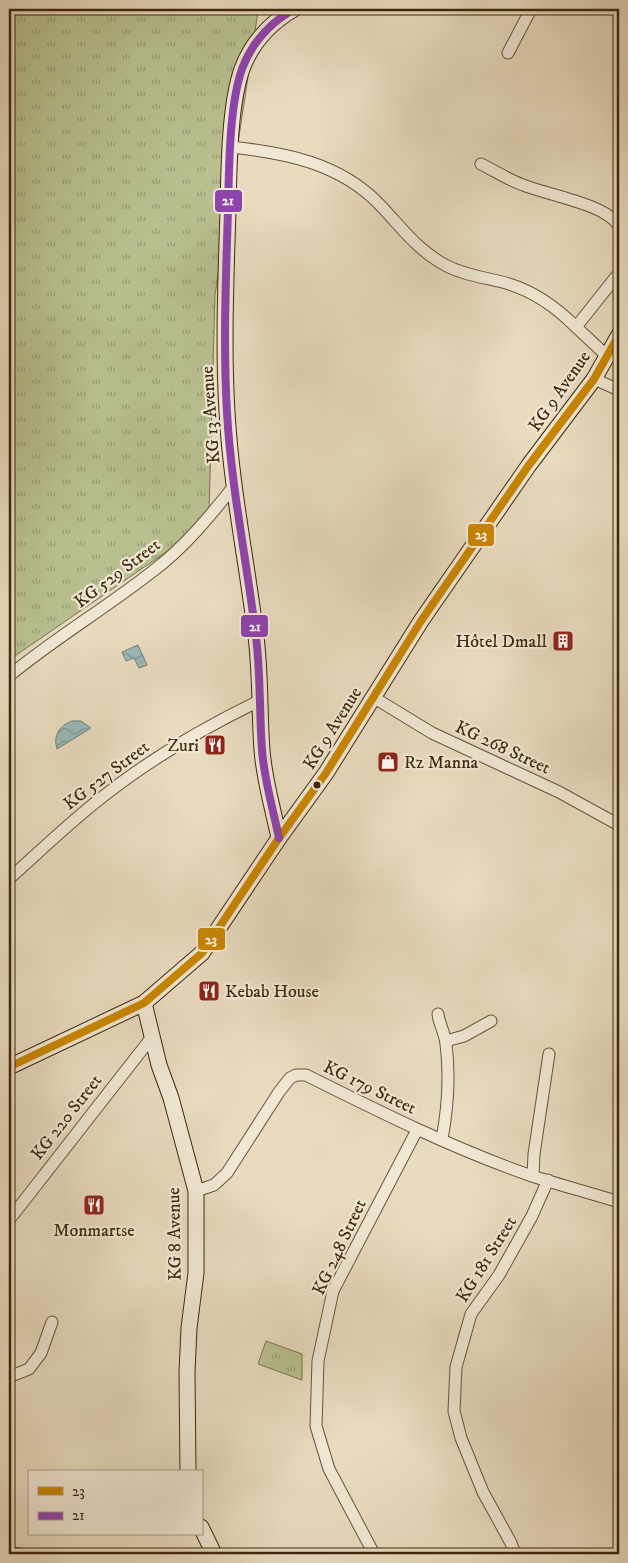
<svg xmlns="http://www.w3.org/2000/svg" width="628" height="1563" viewBox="0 0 628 1563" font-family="'IM FELL DW Pica',serif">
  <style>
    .grass { fill: url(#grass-tufts); stroke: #7c734e }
    .water { fill: url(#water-waves); stroke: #747e73 }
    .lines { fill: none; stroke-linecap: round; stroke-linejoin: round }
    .street-casing { stroke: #695339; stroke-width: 13 }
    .secondary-casing { stroke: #3f260c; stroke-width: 17 }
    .street { stroke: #f0e8d5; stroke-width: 11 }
    .secondary { stroke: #f0e8d5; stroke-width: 15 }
    .bus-1-casing { stroke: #f0e8d5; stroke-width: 11 }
    .bus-2-casing { stroke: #f0e8d5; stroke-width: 11 }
    .bus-1 { stroke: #c98603; stroke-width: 8 }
    .bus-2 { stroke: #8e44ad; stroke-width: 8 }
    .bus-dot { fill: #3f260c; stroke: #f0e8d5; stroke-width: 2 }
    .labels { text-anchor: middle; stroke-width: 4.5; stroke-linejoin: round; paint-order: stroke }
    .street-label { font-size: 18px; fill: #3f260c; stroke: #f0e8d5 }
    .poi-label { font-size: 18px; fill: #3f260c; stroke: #f0e8d5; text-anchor: end }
    .line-badge { stroke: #f0e8d5; stroke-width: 2 }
    .badge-label { font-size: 14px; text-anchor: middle; font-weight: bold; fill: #fff }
  </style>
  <defs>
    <pattern id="grass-tufts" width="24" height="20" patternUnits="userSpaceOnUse" patternTransform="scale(1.25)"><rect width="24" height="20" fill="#b8c090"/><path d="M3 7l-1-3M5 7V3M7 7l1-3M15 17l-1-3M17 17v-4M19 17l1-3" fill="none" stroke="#979c74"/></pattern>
    <pattern id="water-waves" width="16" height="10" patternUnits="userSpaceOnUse" patternTransform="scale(1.25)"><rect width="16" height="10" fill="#98b9b8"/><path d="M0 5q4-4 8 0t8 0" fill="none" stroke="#7d9694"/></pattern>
  </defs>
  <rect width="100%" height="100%" fill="#e8dbbf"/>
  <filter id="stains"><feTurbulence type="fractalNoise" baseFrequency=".004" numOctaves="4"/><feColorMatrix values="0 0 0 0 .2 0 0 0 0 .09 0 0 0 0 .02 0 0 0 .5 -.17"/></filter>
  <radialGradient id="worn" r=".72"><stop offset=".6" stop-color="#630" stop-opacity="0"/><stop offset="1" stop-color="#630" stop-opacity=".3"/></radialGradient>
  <g class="grass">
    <path d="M 9,9 L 261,9 L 258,11 L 215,295 L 209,511 L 169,550 L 9,660 Z"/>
    <path d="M 266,1341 L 302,1354 L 302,1380 L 258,1364 Z"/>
  </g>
  <g class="water">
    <path d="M 138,645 L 147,665 L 139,668 L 134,658 L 126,661 L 122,652 Z"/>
    <path d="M 72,721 L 81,721 L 91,728 L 57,749 C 53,736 59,726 72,721 Z"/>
  </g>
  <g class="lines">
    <g class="street-casing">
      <g id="street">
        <path d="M 508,53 L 531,9"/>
        <path d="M 231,147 C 286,153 340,163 380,205 C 402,228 418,251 447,266 C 466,276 489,278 509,284 C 535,292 557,308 576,327 L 619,273"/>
        <path d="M 481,164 C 495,171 509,180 523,185 C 548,195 606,204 619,226"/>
        <path d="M 576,327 L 607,356"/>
        <path d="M 594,379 L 619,390"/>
        <path d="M 9,676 C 55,638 106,608 153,571 C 185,547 210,516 234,486"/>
        <path d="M 373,697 L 432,733 L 559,792 L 619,825"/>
        <path d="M 9,879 C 39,852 69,823 101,798 C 150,759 205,727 261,700"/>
        <path d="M 438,1014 C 439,1024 445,1033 446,1044 C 450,1076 448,1107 442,1139"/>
        <path d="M 446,1041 L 464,1036 L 491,1021"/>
        <path d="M 533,1176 L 534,1154 L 549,1054"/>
        <path d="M 196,1191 L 214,1185 L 227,1173 L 279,1092 L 290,1078 L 296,1075 L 306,1075 C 380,1112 454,1149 532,1176 C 560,1185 590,1193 619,1202"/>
        <path d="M 9,1220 L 152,1037"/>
        <path d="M 9,1377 L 29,1369 L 41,1353 L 52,1322"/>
        <path d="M 9,1553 L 20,1554"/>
        <path d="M 374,1554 L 329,1469 L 316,1426 L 318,1361 L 333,1291 L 417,1130"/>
        <path d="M 515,1554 L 511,1543 L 483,1492 L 461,1438 L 454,1411 L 456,1367 L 471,1314 L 499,1275 L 532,1216 L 548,1180"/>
      </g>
    </g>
    <g class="secondary-casing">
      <g id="secondary">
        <path d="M 279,838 C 273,809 264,779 262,750 C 259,710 261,669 255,629 C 246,557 231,485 227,412 C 223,345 226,277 228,210 C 229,170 229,106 242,69 C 252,42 270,23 294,9"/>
        <path d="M 144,1003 L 159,1065 L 171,1098 L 196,1191 L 196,1273 L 189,1328 L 187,1372 L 188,1472"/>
        <path d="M 9,1067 L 144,1003 L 202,953 L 279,838 L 326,773 L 421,621 L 529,465 L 594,379 L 619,335"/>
        <path d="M 201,1527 L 214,1554"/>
      </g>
    </g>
    <use href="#street" class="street"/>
    <use href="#secondary" class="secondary"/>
    <g class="bus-1-casing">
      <path id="bus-1" d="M 9,1067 L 144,1003 L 202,953 L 279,838 L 326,773 L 421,621 L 529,465 L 594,379 L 619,335"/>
    </g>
    <g class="bus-2-casing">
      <path id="bus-2" d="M 279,838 C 273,809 264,779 262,750 C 259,710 261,669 255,629 C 246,557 231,485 227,412 C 223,345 226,277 228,210 C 229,170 229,106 242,69 C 252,42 270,23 294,9"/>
    </g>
    <use href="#bus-1" class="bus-1"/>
    <use href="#bus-2" class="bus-2"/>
  </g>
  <defs>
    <g id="building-square" transform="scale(1.125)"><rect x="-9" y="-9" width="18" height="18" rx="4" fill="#8f2418" stroke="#f0e8d5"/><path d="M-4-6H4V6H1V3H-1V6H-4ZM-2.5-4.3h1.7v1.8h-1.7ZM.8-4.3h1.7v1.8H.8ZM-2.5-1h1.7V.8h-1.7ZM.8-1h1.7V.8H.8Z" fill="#fff"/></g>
    <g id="restaurant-square" transform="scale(1.125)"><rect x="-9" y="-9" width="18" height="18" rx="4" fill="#8f2418" stroke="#f0e8d5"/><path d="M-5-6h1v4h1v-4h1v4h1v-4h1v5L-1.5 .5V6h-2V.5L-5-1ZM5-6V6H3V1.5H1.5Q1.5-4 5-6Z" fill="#fff"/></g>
    <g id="shop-square" transform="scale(1.125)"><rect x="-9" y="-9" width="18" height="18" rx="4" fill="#8f2418" stroke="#f0e8d5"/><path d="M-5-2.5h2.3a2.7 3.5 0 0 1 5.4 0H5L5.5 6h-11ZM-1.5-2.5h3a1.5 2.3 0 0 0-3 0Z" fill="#fff"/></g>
  </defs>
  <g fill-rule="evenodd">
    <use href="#building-square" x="563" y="641"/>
    <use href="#restaurant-square" x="215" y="745"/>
    <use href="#shop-square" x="388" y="762"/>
    <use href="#restaurant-square" x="209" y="991"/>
    <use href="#restaurant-square" x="94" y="1205"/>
  </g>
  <circle class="bus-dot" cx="317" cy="785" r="4.5"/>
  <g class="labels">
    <g class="street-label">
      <text transform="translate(559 391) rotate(-55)" y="6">KG 9 Avenue</text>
      <text transform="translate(210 415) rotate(-94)" y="6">KG 13 Avenue</text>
      <text transform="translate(117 573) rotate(-37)" y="6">KG 529 Street</text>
      <text transform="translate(332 728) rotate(-58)" y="6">KG 9 Avenue</text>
      <text transform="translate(503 747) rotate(25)" y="6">KG 268 Street</text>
      <text transform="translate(106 775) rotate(-37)" y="6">KG 527 Street</text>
      <text transform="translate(370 1087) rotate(26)" y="6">KG 179 Street</text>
      <text transform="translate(66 1117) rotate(-52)" y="6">KG 220 Street</text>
      <text transform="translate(174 1234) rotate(-91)" y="6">KG 8 Avenue</text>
      <text transform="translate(339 1247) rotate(-65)" y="6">KG 248 Street</text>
      <text transform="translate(486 1259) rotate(-58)" y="6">KG 181 Street</text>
    </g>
    <g class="poi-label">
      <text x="547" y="647">Hôtel Dmall</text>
      <text x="199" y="751">Zuri</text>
      <text x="404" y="768" text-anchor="start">Rz Manna</text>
      <text x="225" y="997" text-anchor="start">Kebab House</text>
      <text x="94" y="1236" text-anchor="middle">Monmartse</text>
    </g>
  </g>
  <g class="line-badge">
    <rect x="214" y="189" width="29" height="24" rx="5" fill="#8e44ad"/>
    <rect x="467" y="523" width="28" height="24" rx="5" fill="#c98603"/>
    <rect x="240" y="614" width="29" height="24" rx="5" fill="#8e44ad"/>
    <rect x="197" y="927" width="29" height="24" rx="5" fill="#c98603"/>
  </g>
  <g class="badge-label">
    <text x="228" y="205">21</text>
    <text x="481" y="539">23</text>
    <text x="255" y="631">21</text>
    <text x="211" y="944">23</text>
  </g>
  <rect width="628" height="1563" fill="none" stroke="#e8dbbf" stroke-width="30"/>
  <rect x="10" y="10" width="608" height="1543" fill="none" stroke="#3f260c" stroke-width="2.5"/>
  <rect x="15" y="15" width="598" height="1533" fill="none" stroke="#3f260c"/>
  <rect x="28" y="1470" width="175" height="65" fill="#f0e8d5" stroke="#a99a85"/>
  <rect x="38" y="1487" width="25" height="8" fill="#c98603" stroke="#a99a85"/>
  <text x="72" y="1496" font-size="15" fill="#3f260c">23</text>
  <rect x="38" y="1512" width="25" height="8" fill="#8e44ad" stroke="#a99a85"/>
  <text x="72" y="1520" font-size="15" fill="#3f260c">21</text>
  <rect width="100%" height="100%" filter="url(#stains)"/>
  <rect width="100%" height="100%" fill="url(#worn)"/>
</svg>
